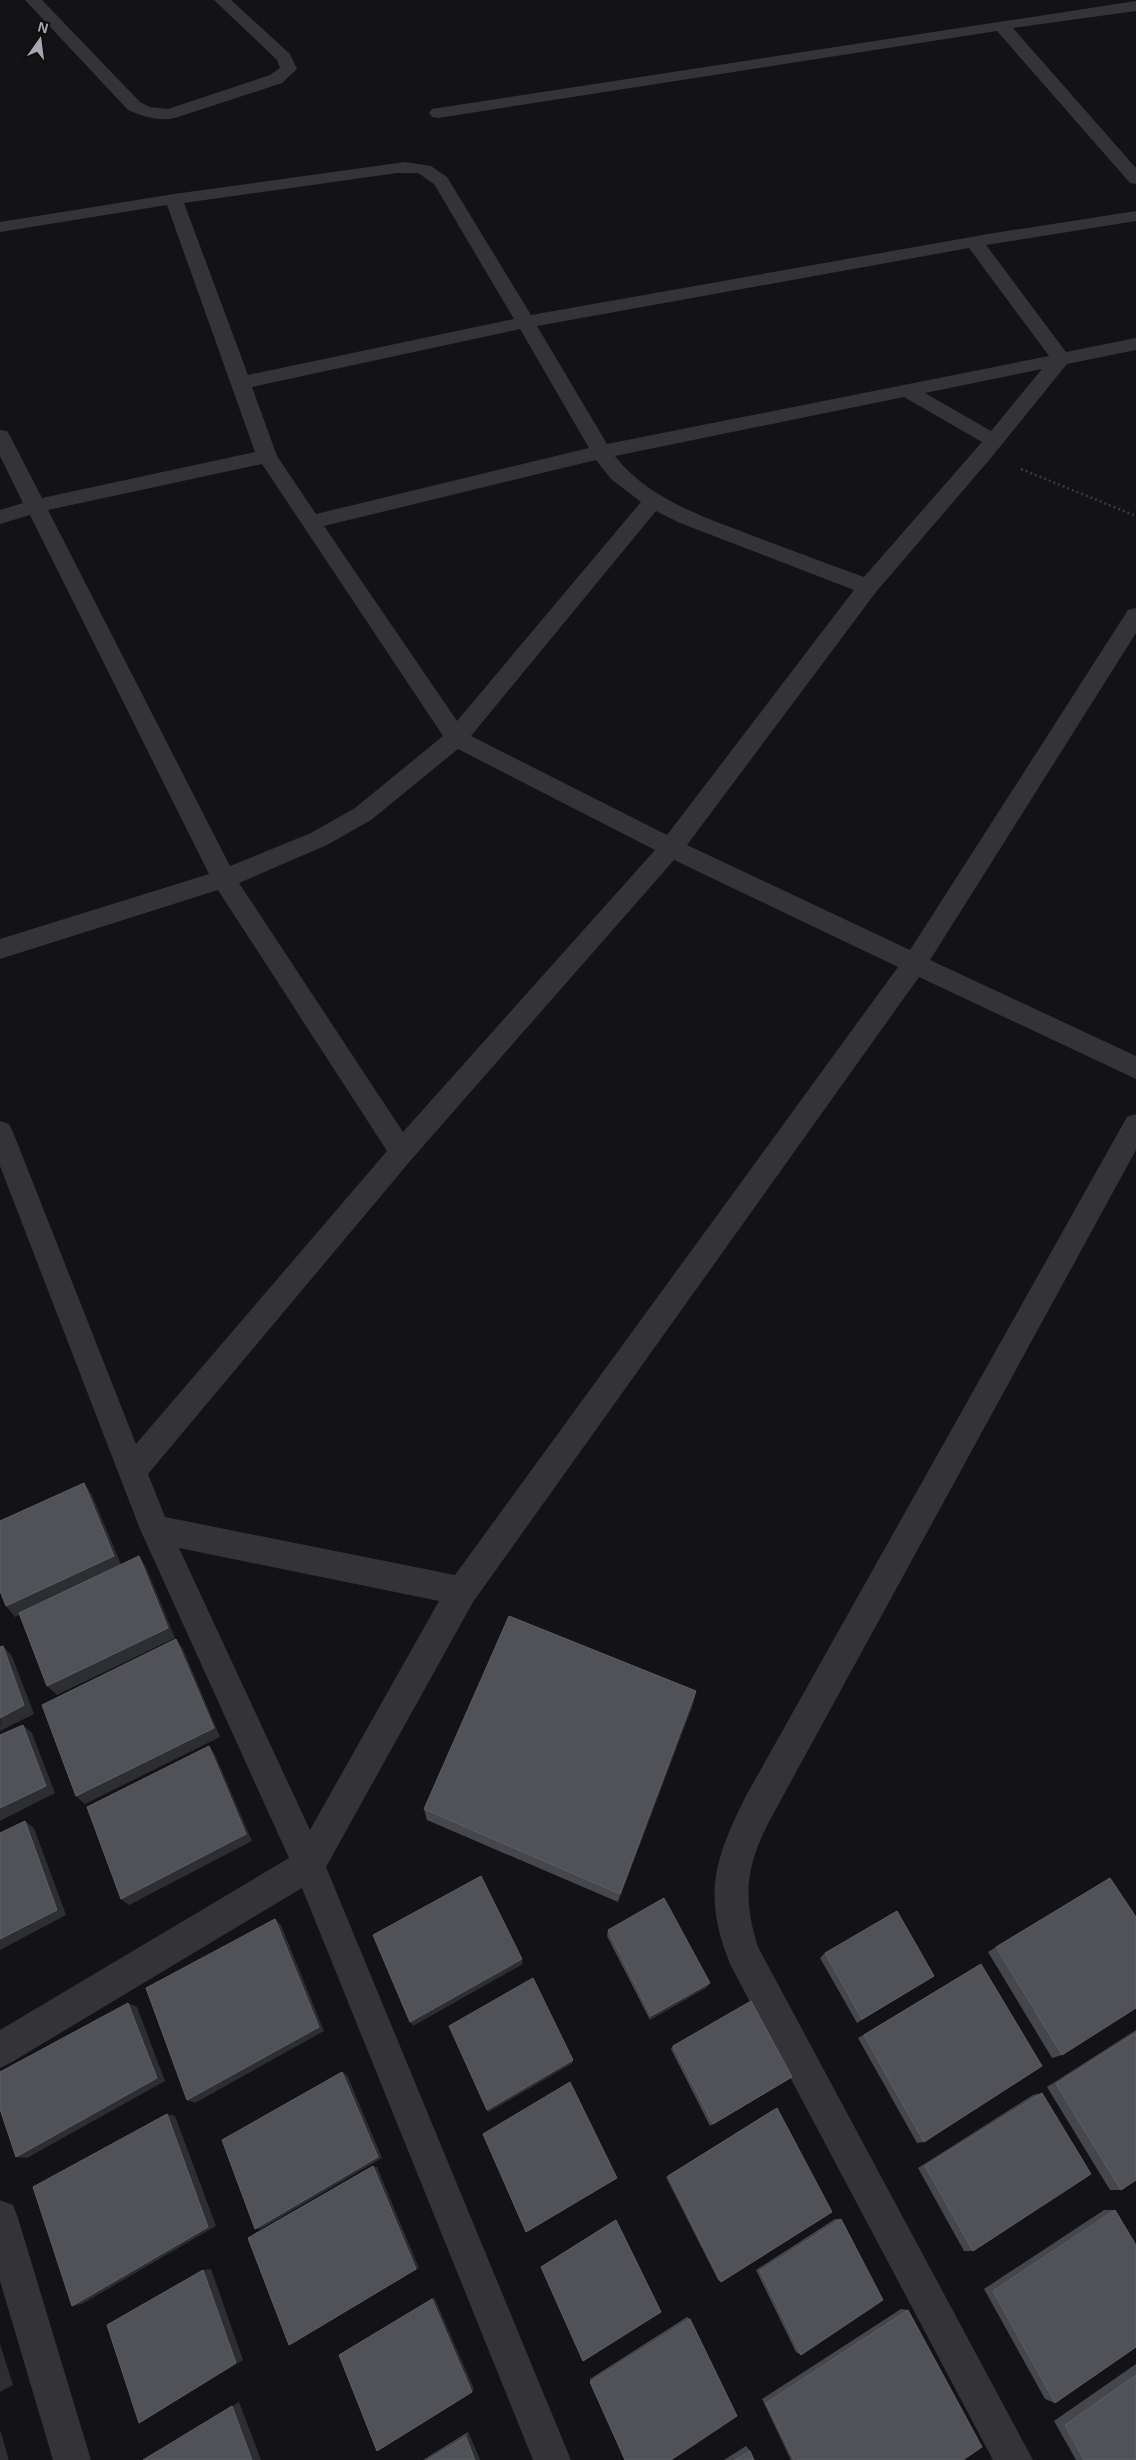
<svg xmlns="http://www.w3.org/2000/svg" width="1136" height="2460" viewBox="0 0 1136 2460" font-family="Helvetica,sans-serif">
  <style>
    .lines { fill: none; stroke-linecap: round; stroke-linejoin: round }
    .path { stroke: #3a3b3f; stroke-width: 2.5; stroke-dasharray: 2 3; stroke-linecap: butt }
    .minor { fill: #343438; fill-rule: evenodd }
    .wall { fill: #46474c }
    .shaded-wall { fill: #2d2e31 }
    .building { fill: #505257; stroke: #5e5f65 }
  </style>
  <rect width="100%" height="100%" fill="#131214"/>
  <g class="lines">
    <path class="path" d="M 1021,469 L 1136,516"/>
    <g class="minor">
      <path d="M 25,0 L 42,0 L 140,102 L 150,107 L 168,109 L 270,75 L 280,68 L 277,60 L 214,0 L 231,0 L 290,54 L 297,69 L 282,83 L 175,118 C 159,122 142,116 128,110 Z"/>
      <path d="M 1136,1 L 1136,11 L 1013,28 L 1136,168 L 1136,184 L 1130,183 L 997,31 L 438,118 L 432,117 L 429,113 L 432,109 L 438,108 Z"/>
      <path d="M 405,162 L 431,166 L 447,177 L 531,315 L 988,234 L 1136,211 L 1136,221 L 986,245 L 1066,352 L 1136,338 L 1136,350 L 1067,364 L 990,459 L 876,592 L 687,845 L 910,950 L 1128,610 L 1136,608 L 1136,633 L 930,960 L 1136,1056 L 1136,1079 L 919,977 L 473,1602 L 326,1867 L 571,2460 L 533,2460 L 302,1888 L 12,2062 L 0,2068 L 0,2030 L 289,1858 L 140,1529 L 0,1166 L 0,1121 L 9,1124 L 13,1132 L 136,1444 L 387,1151 L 218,890 L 0,959 L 0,939 L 209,874 L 30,515 L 0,524 L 0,510 L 23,503 L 0,456 L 0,430 L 7,431 L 10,436 L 42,498 L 255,452 L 167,205 L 0,232 L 0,222 L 174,194 ZM 397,173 L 418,173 L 434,184 L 514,319 L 248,375 L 184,203 ZM 969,248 L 1049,356 L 607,444 L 537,326 ZM 520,329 L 589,448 L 316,514 L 277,456 L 252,387 ZM 1042,369 L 991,431 L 925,393 ZM 904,397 L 982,442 L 864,577 C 828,564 792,550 756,537 C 705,517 649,500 615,456 ZM 596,460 L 611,479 L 641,502 L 457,721 L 324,526 ZM 262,464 L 443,736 L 355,808 L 311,833 L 230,866 L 48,510 ZM 656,511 L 680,523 L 854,590 L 667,835 L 471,736 ZM 458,749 L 655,850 L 403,1132 L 239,883 L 327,845 L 371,820 ZM 674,860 L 898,967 L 455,1575 L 165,1517 L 148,1474 L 411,1160 ZM 179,1548 L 439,1601 L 310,1830 Z"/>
      <path d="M 1136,1114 L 1136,1150 L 771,1818 C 746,1865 742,1896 758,1947 L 1033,2460 L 993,2460 L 731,1966 C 702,1896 714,1859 747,1794 L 1127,1117 Z"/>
      <path d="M 0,2200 L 13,2205 L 18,2218 L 91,2460 L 53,2460 L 0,2281 Z"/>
    </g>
  </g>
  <g class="wall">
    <path d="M 696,1691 L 693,1704 L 618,1902 L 427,1820 L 424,1809 Z"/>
    <path d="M 1110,1878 L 1062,2055 L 1052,2058 L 988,1952 Z"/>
    <path d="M 608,1930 L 707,1987 L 650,2020 L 607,1936 Z"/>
    <path d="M 825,1953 L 934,1976 L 857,2023 L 820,1958 Z"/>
    <path d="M 981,1964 L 924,2142 L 917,2143 L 858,2038 Z"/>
    <path d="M 1136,2030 L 1136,2180 L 1121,2190 L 1110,2190 L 1047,2087 Z"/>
    <path d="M 673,2046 L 792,2077 L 710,2126 L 671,2049 Z"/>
    <path d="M 1042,2093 L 973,2251 L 964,2251 L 918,2168 L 1033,2095 Z"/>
    <path d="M 773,2110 L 721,2282 L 718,2280 L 666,2177 Z"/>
    <path d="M 1104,2210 L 1115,2210 L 1055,2403 L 1045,2399 L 984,2289 Z"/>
    <path d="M 835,2219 L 841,2219 L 801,2355 L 796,2352 L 756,2270 Z"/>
    <path d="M 615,2220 L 616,2220 L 541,2267 L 542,2266 Z"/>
    <path d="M 901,2309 L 908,2310 L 963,2460 L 791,2460 L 762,2399 Z"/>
    <path d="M 687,2317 L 690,2319 L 590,2382 L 590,2379 Z"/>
    <path d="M 1136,2364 L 1136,2460 L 1076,2460 L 1054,2421 Z"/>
    <path d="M 468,2432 L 480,2460 L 423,2460 Z"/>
    <path d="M 746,2446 L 750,2451 L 754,2460 L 724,2460 Z"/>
  </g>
  <g class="shaded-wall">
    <path d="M 84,1483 L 92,1495 L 122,1567 L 15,1617 L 6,1606 Z"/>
    <path d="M 139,1556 L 146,1567 L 175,1638 L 57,1695 L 47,1686 Z"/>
    <path d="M 176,1639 L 183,1649 L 220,1737 L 85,1804 L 76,1796 Z"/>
    <path d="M 3,1646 L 12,1656 L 34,1714 L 0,1731 Z"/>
    <path d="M 696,1691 L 693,1704 L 618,1902 L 620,1894 Z"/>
    <path d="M 23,1725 L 32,1733 L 55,1793 L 0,1821 L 0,1808 Z"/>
    <path d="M 209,1746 L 215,1755 L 252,1841 L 129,1905 L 121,1899 Z"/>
    <path d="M 25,1821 L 34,1828 L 66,1915 L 0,1950 L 0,1939 Z"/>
    <path d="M 275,1919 L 281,1925 L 324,2031 L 195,2103 L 187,2100 Z"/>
    <path d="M 522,1959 L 523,1964 L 413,2026 L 410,2022 Z"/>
    <path d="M 710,1983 L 707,1987 L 650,2020 L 651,2016 Z"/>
    <path d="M 128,2003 L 137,2007 L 165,2081 L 27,2158 L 16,2157 Z"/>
    <path d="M 573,2060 L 573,2063 L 489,2112 L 487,2110 Z"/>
    <path d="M 342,2072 L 347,2075 L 382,2158 L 261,2229 L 255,2229 Z"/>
    <path d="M 167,2114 L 175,2116 L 216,2226 L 82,2304 L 72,2306 Z"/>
    <path d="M 373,2166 L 377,2167 L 419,2268 L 294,2343 L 289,2345 Z"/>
    <path d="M 211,2269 L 243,2360 L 148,2418 L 139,2423 L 203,2270 Z"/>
    <path d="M 434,2297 L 474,2389 L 472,2392 L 432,2299 Z"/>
    <path d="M 0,2344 L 13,2385 L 0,2392 Z"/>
    <path d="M 239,2402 L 261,2460 L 252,2460 L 232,2406 Z"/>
    <path d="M 0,2430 L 9,2460 L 0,2460 Z"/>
    <path d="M 468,2432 L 480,2460 L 475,2460 L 466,2437 Z"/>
  </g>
  <g class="building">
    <path d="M 84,1483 L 114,1556 L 6,1606 L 0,1591 L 0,1521 Z"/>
    <path d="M 139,1556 L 168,1628 L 47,1686 L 19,1613 Z"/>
    <path d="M 509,1616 L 696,1691 L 620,1894 L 424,1809 Z"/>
    <path d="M 176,1639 L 214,1728 L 76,1796 L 42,1705 Z"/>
    <path d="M 3,1646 L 24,1705 L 0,1718 L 0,1647 Z"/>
    <path d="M 23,1725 L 46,1786 L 0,1808 L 0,1735 Z"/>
    <path d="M 209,1746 L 246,1834 L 121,1899 L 87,1807 Z"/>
    <path d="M 25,1821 L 57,1910 L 0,1939 L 0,1833 Z"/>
    <path d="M 481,1876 L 522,1959 L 410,2022 L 373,1935 Z"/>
    <path d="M 1110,1878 L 1136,1917 L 1136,2008 L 1062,2055 L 996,1947 Z"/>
    <path d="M 664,1898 L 710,1983 L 651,2016 L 608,1930 Z"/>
    <path d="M 897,1911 L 934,1976 L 862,2019 L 825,1953 Z"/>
    <path d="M 275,1919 L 319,2027 L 187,2100 L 146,1988 Z"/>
    <path d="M 981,1964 L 1042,2066 L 924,2142 L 864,2035 Z"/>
    <path d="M 533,1978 L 573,2060 L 487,2110 L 449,2026 Z"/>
    <path d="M 751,2001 L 792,2077 L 713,2124 L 673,2046 Z"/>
    <path d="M 128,2003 L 157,2078 L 16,2157 L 0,2109 L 0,2072 Z"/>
    <path d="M 1136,2033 L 1136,2180 L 1121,2190 L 1056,2084 Z"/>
    <path d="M 342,2072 L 378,2157 L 255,2229 L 222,2140 Z"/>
    <path d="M 570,2082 L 617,2178 L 526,2232 L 483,2134 Z"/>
    <path d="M 1042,2093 L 1091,2174 L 973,2251 L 925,2166 Z"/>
    <path d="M 777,2108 L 832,2212 L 721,2282 L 668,2176 Z"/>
    <path d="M 167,2114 L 208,2227 L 72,2306 L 33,2187 Z"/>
    <path d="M 373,2166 L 416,2269 L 289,2345 L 248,2238 Z"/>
    <path d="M 1115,2210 L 1136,2245 L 1136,2347 L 1055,2403 L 993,2291 Z"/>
    <path d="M 841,2219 L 883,2300 L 801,2355 L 760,2271 Z"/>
    <path d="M 616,2220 L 661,2312 L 583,2361 L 541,2267 Z"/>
    <path d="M 203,2270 L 236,2363 L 139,2423 L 107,2325 Z"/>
    <path d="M 432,2299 L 472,2392 L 377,2451 L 339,2355 Z"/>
    <path d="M 908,2310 L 982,2447 L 963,2460 L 794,2460 L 766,2403 Z"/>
    <path d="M 690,2319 L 737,2416 L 671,2460 L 625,2460 L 590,2382 Z"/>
    <path d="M 1136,2375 L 1136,2460 L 1084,2460 L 1065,2425 Z"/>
    <path d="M 232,2406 L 252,2460 L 143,2460 Z"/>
    <path d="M 466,2437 L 475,2460 L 428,2460 Z"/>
    <path d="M 750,2451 L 754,2460 L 735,2460 Z"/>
  </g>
  <g transform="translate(40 40) rotate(14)" stroke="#0e0e0f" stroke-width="4" paint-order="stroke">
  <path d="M0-4L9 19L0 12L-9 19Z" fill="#a5a7b3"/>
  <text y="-8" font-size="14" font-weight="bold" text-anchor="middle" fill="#a5a7b3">N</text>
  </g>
</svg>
